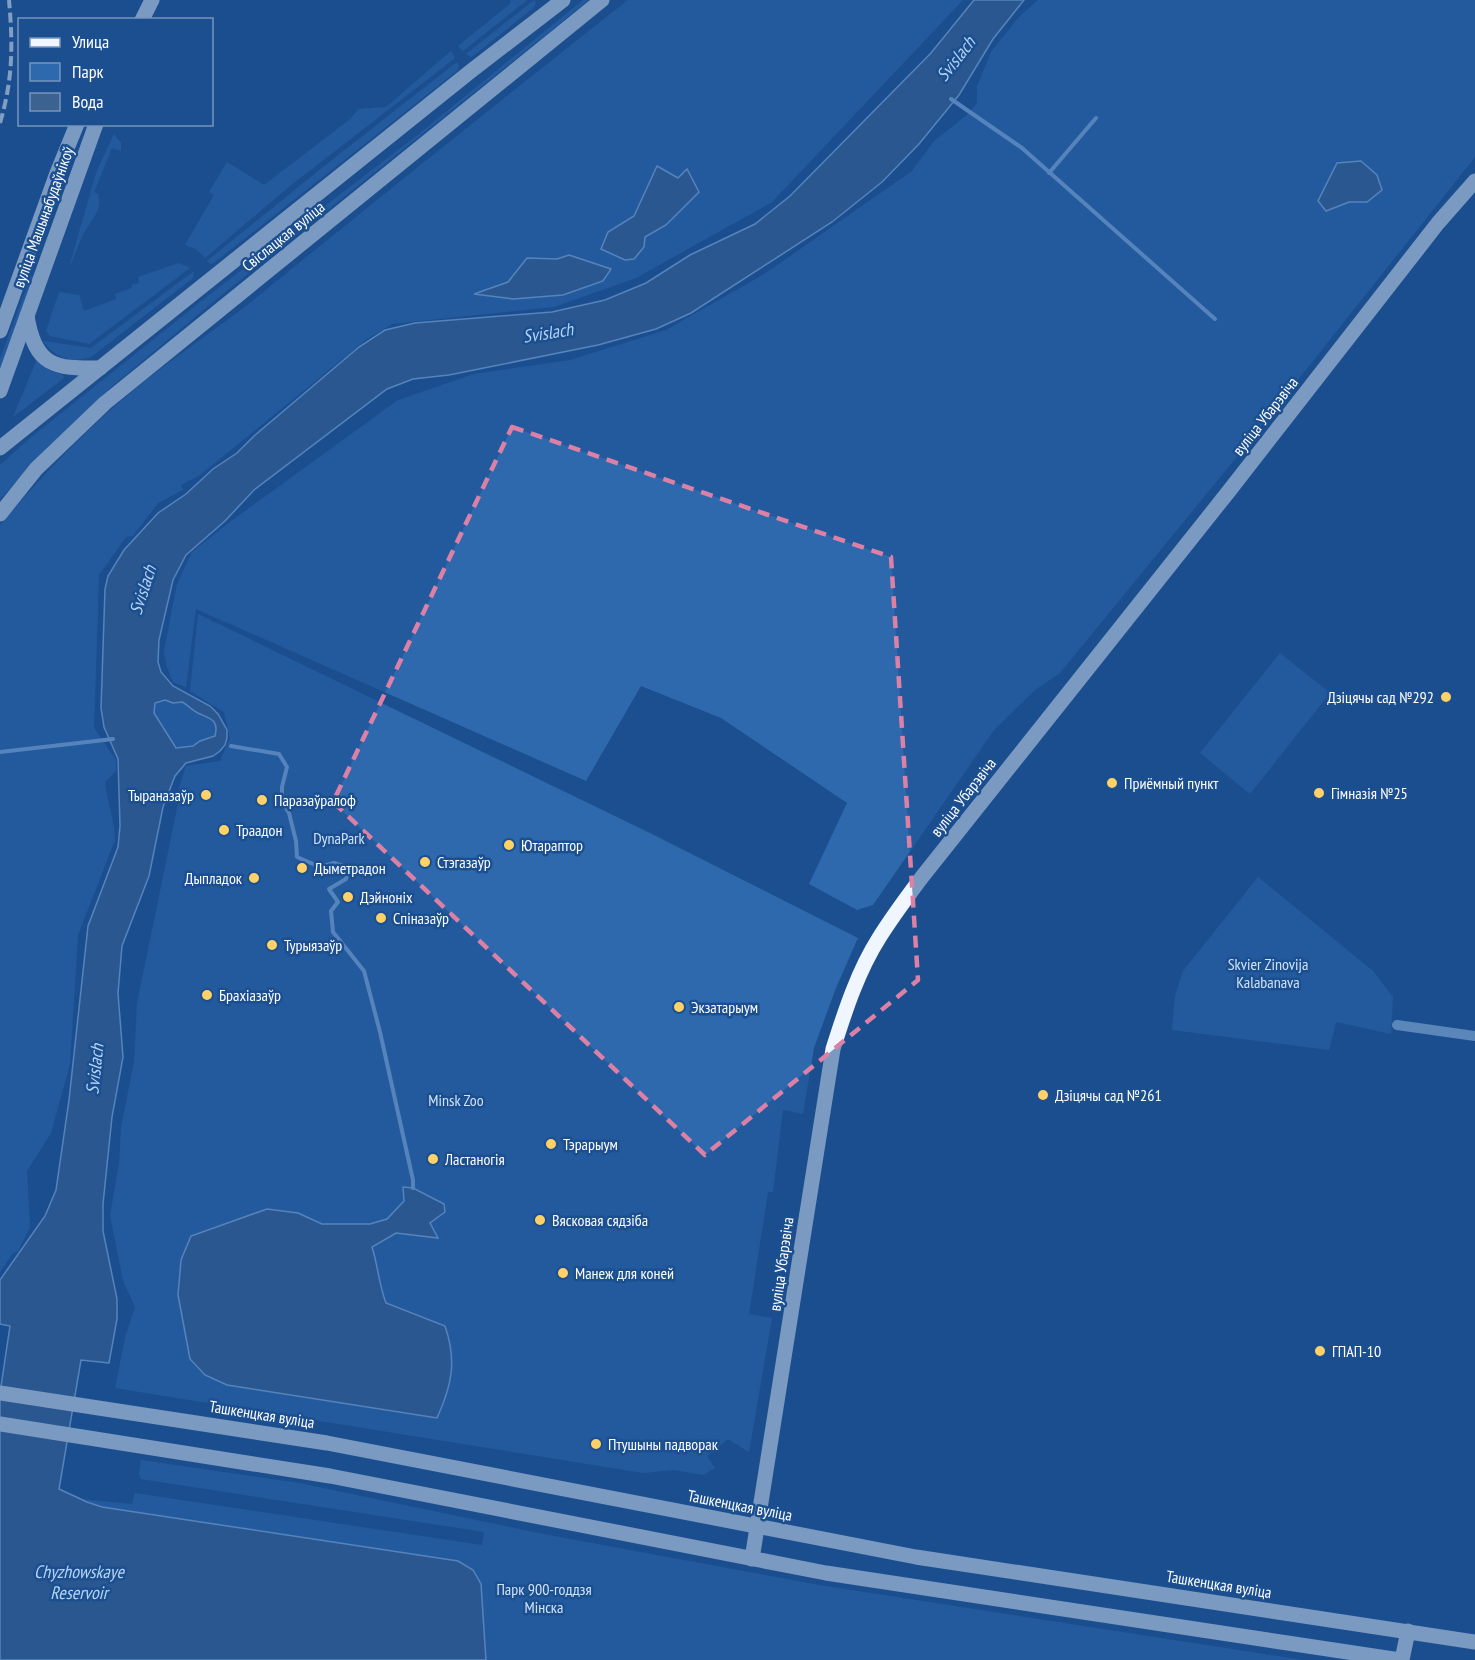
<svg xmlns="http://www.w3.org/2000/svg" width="1475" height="1660" viewBox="0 0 1475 1660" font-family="'PT Sans Narrow',sans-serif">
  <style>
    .green { fill: #2e69ad }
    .water { fill: #3c6290; stroke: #9cc4f0; stroke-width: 1.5; fill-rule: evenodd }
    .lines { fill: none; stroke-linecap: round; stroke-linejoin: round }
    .stream { stroke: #9cc4f0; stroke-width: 4 }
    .minor { stroke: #a9c9ee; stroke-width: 10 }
    .major { stroke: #f0f6ff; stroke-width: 15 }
    .rail { stroke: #fff; stroke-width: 4; stroke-dasharray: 10 4.5; stroke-linecap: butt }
    .marked { fill: none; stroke: #dd80a5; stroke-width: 4.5; stroke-dasharray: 12 8; stroke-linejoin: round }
    .poi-dot { fill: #ffd166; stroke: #1b4f8f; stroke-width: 2 }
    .labels { text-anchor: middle; stroke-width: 5; stroke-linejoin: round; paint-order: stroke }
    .street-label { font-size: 16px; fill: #fff; stroke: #1b4f8f }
    .poi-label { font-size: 16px; fill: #fff; stroke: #1b4f8f; text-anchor: start }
    .park-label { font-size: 16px; fill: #cfe3fa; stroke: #1b4f8f }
    .water-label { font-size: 18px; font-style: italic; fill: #b5d3f5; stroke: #1b4f8f }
  </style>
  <rect width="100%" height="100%" fill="#1b4f8f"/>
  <g class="green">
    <path d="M 511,0 L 527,0 L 463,51 L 458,46 L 510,4 Z"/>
    <path d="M 534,0 L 536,3 L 533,8 L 473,56 L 471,57 L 466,54 Z"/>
    <path d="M 583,0 L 589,0 L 213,302 L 110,388 L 38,458 L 0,499 L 0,465 L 29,439 L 209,295 L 420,133 Z"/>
    <path d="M 628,0 L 963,0 L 772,202 L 636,278 L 554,307 L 392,324 L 367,339 L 200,475 L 181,485 L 183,490 L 158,503 L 133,536 L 126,537 L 99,575 L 94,728 L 116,760 L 116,771 L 105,782 C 107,802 115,820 115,840 L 78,935 L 70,1064 L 51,1133 L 27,1171 L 30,1227 L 18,1251 L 13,1253 L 0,1272 L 0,525 C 43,475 89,426 141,384 C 176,356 214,331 250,303 C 375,201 501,100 628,0 Z"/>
    <path d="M 1038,0 L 1475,0 L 1475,157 L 1235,459 L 1060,673 L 1035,690 L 994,730 L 873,905 L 857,910 L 809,884 L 847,803 L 721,718 L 641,686 L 586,781 L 196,609 L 186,687 L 173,682 L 167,667 L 164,651 L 177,584 L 192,552 L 230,522 L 398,400 L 474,374 L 570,360 L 666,330 L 766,273 L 912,171 L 934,141 L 967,115 L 977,103 L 977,87 L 991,52 L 1018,18 Z"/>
    <path d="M 451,51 L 455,58 L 290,186 L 205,258 L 196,249 L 185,245 L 214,195 L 209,192 L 227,162 L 264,185 L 349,120 L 359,109 L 386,107 Z"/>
    <path d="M 457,62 L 459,66 L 457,71 L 215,262 L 211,264 L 207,261 L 323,167 Z"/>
    <path d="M 114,134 L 121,143 L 121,151 L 112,148 L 94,192 L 98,194 C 103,213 88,222 82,237 C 77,247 74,258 69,268 L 96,173 Z"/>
    <path d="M 179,263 L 190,268 L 89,344 L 50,336 L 46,331 L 59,292 L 79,295 L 84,311 L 116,299 L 115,294 L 132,288 L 131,285 L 139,283 L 138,277 Z"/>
    <path d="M 194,271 L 193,278 L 91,357 C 70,363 55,358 43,341 L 91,348 Z"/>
    <path d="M 31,276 L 34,276 L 35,278 L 0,368 L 0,359 Z"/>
    <path d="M 37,359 L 49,370 L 63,375 L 64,378 L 13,417 Z"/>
    <path d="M 198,614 L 650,833 L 858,938 L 836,988 L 814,1048 L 803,1114 L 783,1110 L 773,1192 L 768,1192 L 749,1314 L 772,1318 L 749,1452 L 728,1439 L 707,1456 L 715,1468 L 703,1475 L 675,1470 L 643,1473 L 115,1388 L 125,1338 L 135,1307 L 123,1281 L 110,1215 L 119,1164 L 121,1128 L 134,1062 L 137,1003 L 178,804 L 179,788 L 186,766 L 220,761 L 230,738 L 224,712 L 190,691 Z"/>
    <path d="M 1280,653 L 1330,693 L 1250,794 L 1200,753 Z"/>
    <path d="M 165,700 C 171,703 178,700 184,703 C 191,706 195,712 201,714 C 212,719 219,723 215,736 L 200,741 L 193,746 L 176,748 L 154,713 L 155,703 Z"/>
    <path d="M 1258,877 L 1373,971 L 1393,997 L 1391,1034 L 1336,1022 L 1329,1050 L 1172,1030 L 1175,996 L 1183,971 Z"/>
    <path d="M 141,1460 L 299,1483 L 548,1535 L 819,1585 L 1303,1660 L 486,1660 L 481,1591 L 102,1507 L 80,1499 L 132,1504 L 135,1493 L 482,1545 L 484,1532 L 141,1479 L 139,1474 Z"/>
  </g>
  <g class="water">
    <path d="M 974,0 L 1024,0 L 993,39 L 959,95 L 919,144 L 882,182 L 832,222 L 691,313 L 656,329 L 598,345 L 449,375 L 413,379 L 387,389 L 254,490 L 225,521 L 186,555 L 173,580 L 159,640 L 158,662 L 161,672 L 173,686 L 210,706 L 218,714 L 227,730 L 227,738 L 225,745 L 220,751 L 213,756 L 186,763 L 175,776 L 163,807 L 149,876 L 122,946 L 118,993 L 123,1057 L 112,1117 L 103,1204 L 103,1231 L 117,1299 L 117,1319 L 109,1363 L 81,1360 L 59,1489 L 87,1502 L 102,1507 L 458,1561 L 473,1570 L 481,1584 L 486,1660 L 0,1660 L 0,1393 L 10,1326 L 0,1324 L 0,1280 L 45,1216 L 56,1190 L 69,1100 L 88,926 L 118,847 L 120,826 L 118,759 L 104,727 L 101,708 L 105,589 L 108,576 L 124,550 L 158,513 L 186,494 L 213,469 L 237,453 L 254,436 L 359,347 L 385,330 L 415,323 L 552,312 L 605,300 L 646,283 L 690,255 L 755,224 L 790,196 L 931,53 ZM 165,700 L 173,703 L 182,702 C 188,705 194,712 200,714 C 211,719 219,720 215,736 L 200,741 L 193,746 L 176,748 L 154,713 L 155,703 Z"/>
    <path d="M 1361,161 L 1377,175 L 1382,190 L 1367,202 L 1349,202 L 1326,211 L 1318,201 L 1337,163 Z"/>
    <path d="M 657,166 L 678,178 L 687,169 L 699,192 L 666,225 L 645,237 L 644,247 L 634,259 L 625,260 L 601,249 L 608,232 L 634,216 Z"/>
    <path d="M 569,255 L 611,269 L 603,281 L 563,295 L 513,299 L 474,294 L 508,282 L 527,258 L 557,259 Z"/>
    <path d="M 403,1187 L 413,1188 L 444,1204 L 445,1212 L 430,1223 L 438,1238 L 396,1233 L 372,1247 C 378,1266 379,1285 386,1303 L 445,1326 C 457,1361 452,1385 437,1418 L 227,1385 L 205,1375 L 190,1359 L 178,1295 L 181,1260 L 191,1236 L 267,1209 L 298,1213 L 322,1224 L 370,1224 L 387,1219 L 404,1201 Z"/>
  </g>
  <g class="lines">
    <g class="stream">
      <path d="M 951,99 L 1022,148 L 1215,319"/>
      <path d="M 1049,173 L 1096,118"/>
      <path d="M 231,746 L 279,754 L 287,767 L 282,787 L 282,801 L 289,813 L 296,841 L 297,857 L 320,867 L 334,863 L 349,868 L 346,879 L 329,889 L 338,902 L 331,911 L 333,932 L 364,971 L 380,1032 L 413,1180 L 413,1188"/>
      <path d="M 0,752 L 113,739"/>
    </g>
    <path class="minor" d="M 1397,1025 L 1475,1036"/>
    <g class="major">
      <path d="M 142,20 L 152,0"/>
      <path d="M 27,316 C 35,366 54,369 100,368"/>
      <path d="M 0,331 L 57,173 L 77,124"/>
      <path d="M 0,391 L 96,124"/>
      <path d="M 0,448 L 471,71 L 563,0"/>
      <path d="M 0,514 L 36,469 L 105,403 L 602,0"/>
      <path d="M 0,1393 L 327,1443 L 916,1557 L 1475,1642"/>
      <path d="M 0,1424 L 330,1476 L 826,1573 L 1400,1660"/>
      <path d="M 752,1559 L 833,1049 C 845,1011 858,971 879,938 C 892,917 907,897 922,877 L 1229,491 L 1438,223 L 1475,181"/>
      <path d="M 1402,1660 L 1408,1631"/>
    </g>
    <path class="rail" d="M 0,123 C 13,79 13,45 9,0"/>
  </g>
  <path d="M0 0H1475V1660H0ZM 512,427 L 891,557 L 918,980 L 705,1155 L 333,802 Z" fill="#1b4f8f" fill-opacity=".55" fill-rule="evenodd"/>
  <path class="marked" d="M 512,427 L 891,557 L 918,980 L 705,1155 L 333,802 Z"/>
  <g class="poi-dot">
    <circle cx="1446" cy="697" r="6"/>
    <circle cx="1112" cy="783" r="6"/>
    <circle cx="1319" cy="793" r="6"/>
    <circle cx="206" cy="795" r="6"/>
    <circle cx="262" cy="800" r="6"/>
    <circle cx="224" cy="830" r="6"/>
    <circle cx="509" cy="845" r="6"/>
    <circle cx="425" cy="862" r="6"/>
    <circle cx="302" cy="868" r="6"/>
    <circle cx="254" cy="878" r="6"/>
    <circle cx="348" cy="897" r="6"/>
    <circle cx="381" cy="918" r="6"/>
    <circle cx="272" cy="945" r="6"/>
    <circle cx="207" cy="995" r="6"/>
    <circle cx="679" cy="1007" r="6"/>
    <circle cx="1043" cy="1095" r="6"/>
    <circle cx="551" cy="1144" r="6"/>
    <circle cx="433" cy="1159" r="6"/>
    <circle cx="540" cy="1220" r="6"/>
    <circle cx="563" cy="1273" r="6"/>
    <circle cx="1320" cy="1351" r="6"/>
    <circle cx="596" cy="1444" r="6"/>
  </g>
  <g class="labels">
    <g class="street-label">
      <text transform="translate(43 217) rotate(-70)" y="6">вуліца Машынабудаўнікоў</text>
      <text transform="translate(283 236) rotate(-39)" y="6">Свіслацкая вуліца</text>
      <text transform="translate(1265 416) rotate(-52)" y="6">вуліца Убарэвіча</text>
      <text transform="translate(963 797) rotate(-52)" y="6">вуліца Убарэвіча</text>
      <text transform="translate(781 1264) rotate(-82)" y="6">вуліца Убарэвіча</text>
      <text transform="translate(262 1414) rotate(9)" y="6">Ташкенцкая вуліца</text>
      <text transform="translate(740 1505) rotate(11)" y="6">Ташкенцкая вуліца</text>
      <text transform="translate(1219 1584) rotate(9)" y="6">Ташкенцкая вуліца</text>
    </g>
    <g class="poi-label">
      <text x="1434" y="703" text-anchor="end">Дзіцячы сад №292</text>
      <text x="1124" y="789">Приёмный пункт</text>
      <text x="1331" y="799">Гімназія №25</text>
      <text x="194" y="801" text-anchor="end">Тыраназаўр</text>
      <text x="274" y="806">Паразаўралоф</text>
      <text x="236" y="836">Траадон</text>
      <text x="521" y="851">Ютараптор</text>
      <text x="437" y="868">Стэгазаўр</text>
      <text x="314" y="874">Дыметрадон</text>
      <text x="242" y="884" text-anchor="end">Дыпладок</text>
      <text x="360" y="903">Дэйноніх</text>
      <text x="393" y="924">Спіназаўр</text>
      <text x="284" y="951">Турыязаўр</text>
      <text x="219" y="1001">Брахіазаўр</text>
      <text x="691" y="1013">Экзатарыум</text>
      <text x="1055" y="1101">Дзіцячы сад №261</text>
      <text x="563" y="1150">Тэрарыум</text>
      <text x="445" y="1165">Ластаногія</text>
      <text x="552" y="1226">Вясковая сядзіба</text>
      <text x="575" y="1279">Манеж для коней</text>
      <text x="1332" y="1357">ГПАП-10</text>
      <text x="608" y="1450">Птушыны падворак</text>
    </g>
    <g class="park-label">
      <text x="339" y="844">DynaPark</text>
      <text x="1268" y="970">Skvier Zinovija<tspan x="1268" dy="18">Kalabanava</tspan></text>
      <text x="456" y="1106">Minsk Zoo</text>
      <text x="544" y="1595">Парк 900-годдзя<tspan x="544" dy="18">Мінска</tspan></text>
    </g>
    <g class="water-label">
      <text transform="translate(956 59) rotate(-52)" y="6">Svislach</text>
      <text transform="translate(548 333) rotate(-9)" y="6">Svislach</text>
      <text transform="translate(143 590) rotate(-72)" y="6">Svislach</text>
      <text transform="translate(95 1069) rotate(-84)" y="6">Svislach</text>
      <text x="79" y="1578">Chyzhowskaye<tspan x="79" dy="21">Reservoir</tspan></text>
    </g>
  </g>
  <rect x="18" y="18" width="195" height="108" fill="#1b4f8f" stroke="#7695bc" stroke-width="1.5"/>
  <rect x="30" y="38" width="30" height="9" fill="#f0f6ff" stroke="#7695bc" stroke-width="1.5"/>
  <text x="72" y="48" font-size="18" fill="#ffffff">Улица</text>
  <rect x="30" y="63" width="30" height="18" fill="#2e69ad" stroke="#7695bc" stroke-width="1.5"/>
  <text x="72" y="78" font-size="18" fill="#ffffff">Парк</text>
  <rect x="30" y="93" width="30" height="18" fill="#3c6290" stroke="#7695bc" stroke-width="1.5"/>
  <text x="72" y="108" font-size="18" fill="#ffffff">Вода</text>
</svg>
